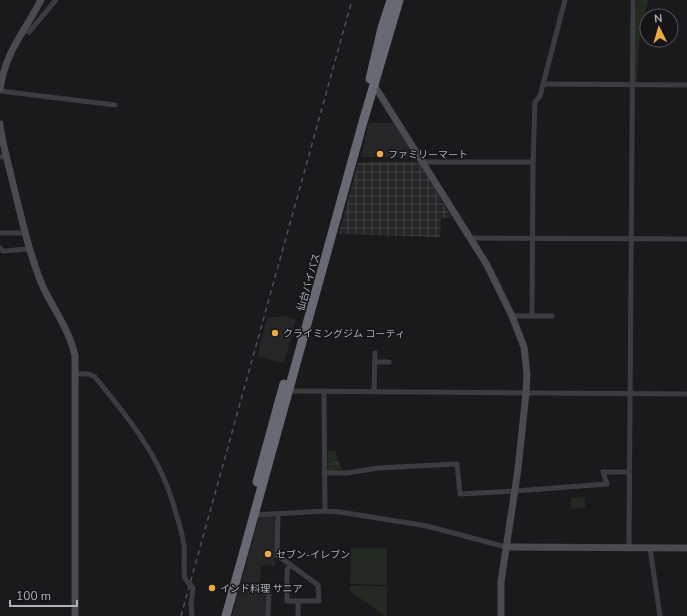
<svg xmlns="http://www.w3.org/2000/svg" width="687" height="616" viewBox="0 0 687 616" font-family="'Nunito Sans','Noto Sans JP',sans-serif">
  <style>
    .built { fill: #262629 }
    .industrial { fill: url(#industrial-grid) }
    .green { fill: #222a22 }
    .park { fill: url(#park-crowns) }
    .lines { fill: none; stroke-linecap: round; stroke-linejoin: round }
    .street { stroke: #3b3c41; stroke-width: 5 }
    .secondary { stroke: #494b51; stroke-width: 7 }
    .highway { stroke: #676a72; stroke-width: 9 }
    .rail { stroke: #4e5056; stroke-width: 1.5; stroke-dasharray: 5 4; stroke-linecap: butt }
    .poi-dot { fill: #edaa40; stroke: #151517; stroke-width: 1.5 }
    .labels { text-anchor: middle; stroke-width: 3; stroke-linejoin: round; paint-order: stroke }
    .poi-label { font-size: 10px; fill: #adb2bb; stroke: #151517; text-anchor: start }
    .street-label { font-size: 10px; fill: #adb2bb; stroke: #151517 }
  </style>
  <defs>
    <pattern id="industrial-grid" width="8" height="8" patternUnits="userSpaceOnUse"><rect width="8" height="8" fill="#262629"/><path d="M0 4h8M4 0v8" fill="none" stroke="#434346"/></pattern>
    <pattern id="park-crowns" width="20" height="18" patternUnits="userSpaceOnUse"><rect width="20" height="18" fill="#222a22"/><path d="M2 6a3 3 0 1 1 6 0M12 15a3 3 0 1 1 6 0" fill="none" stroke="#3f4640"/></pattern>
  </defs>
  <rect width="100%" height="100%" fill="#1a1a1c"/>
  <g class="built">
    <path d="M 369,123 L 394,123 L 415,158 L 360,157 Z"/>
    <path d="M 285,316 L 296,319 L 284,363 L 257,357 L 267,318 Z"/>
    <path d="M 273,516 L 275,520 L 275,566 L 261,565 L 260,583 L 266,584 L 266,616 L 232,616 L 259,517 Z"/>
  </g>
  <path class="industrial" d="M 367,162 L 418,162 L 452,218 L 441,218 L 440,237 L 339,234 L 358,163 Z"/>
  <g class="green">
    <path d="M 637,0 L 648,0 L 639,43 L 637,81 L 635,81 L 635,13 Z"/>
    <path d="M 585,497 L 585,508 L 571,509 L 571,498 Z"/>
    <path d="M 351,548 L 387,548 L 387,585 L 350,584 Z"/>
    <path d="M 350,586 L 387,586 L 387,616 L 385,616 L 350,591 Z"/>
  </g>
  <path class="park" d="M 328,451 L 335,451 L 342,470 L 330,471 L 328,470 Z"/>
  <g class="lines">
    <g class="street">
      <path d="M 23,29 L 29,32 L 56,0"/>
      <path d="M 543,84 L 687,85"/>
      <path d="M 0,91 L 115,105"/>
      <path d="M 0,157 L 7,157"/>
      <path d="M 422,162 L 533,162"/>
      <path d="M 0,233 L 25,233"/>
      <path d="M 470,238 L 687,239"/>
      <path d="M 0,248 L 3,251 L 30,249"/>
      <path d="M 512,316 L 532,316 L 533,164 L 535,102 L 540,96 L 565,0"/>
      <path d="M 532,316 L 552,316"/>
      <path d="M 375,362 L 389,362"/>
      <path d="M 76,374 L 89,374 L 95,377 C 127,416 159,455 173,503 C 177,517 182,531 184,545 C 185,554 183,570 185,578 C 186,582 191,584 193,588 L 191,604 L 192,616"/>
      <path d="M 287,391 L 687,394"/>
      <path d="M 324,391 L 325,511"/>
      <path d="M 374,391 L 375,353"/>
      <path d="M 324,473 L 347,473 L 378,468 L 457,464 L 460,494 L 515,491 L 607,484 L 603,472 L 630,472"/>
      <path d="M 278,514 L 277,555 L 318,585 L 319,601 L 298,601 L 298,616"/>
      <path d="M 254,515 L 325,511 L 340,512 L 427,526 L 506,547"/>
      <path d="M 629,548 L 633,0"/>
      <path d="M 650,548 L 660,616"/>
      <path d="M 291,565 L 287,570 L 287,601 L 298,601"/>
      <path d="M 268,616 L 269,591"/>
    </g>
    <g class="secondary">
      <path d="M 374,85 L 487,265 L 512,316 L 524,347 L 527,374 L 526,393 L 518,469 L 501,582 L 501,616"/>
      <path d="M 0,89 C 6,50 24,33 41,0"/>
      <path d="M 0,124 C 2,144 9,165 13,184 C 22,219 29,254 43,287 C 54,310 70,331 75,356 L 75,616"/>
      <path d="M 506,547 L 687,548"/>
    </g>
    <g class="highway">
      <path d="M 370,79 L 382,28 L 391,0"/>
      <path d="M 257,482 L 284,384"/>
      <path d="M 226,616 L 363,122 L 399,0"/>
    </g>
    <path class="rail" d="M 181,616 L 352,0"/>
  </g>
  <g class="poi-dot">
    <circle cx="380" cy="154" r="4"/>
    <circle cx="275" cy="333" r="4"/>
    <circle cx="268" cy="554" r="4"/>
    <circle cx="212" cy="588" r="4"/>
  </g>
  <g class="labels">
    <g class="poi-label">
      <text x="388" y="158">ファミリーマート</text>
      <text x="283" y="337">クライミングジム コーティ</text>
      <text x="276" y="558">セブン-イレブン</text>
      <text x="220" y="592">インド料理 サニア</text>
    </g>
    <g class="street-label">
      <text transform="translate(308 282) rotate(-74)" y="4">仙台バイパス</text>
    </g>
  </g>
  <g transform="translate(659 28) rotate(355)"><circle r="19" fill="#151517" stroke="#525459"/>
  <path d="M0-3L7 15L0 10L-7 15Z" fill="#edaa40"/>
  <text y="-6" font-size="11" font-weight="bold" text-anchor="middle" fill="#adb2bb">N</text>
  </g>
  <path d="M10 600v6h67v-6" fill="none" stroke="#adb2bb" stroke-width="2"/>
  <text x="16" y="600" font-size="12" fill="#adb2bb" stroke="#151517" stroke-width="3" paint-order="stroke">100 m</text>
</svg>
